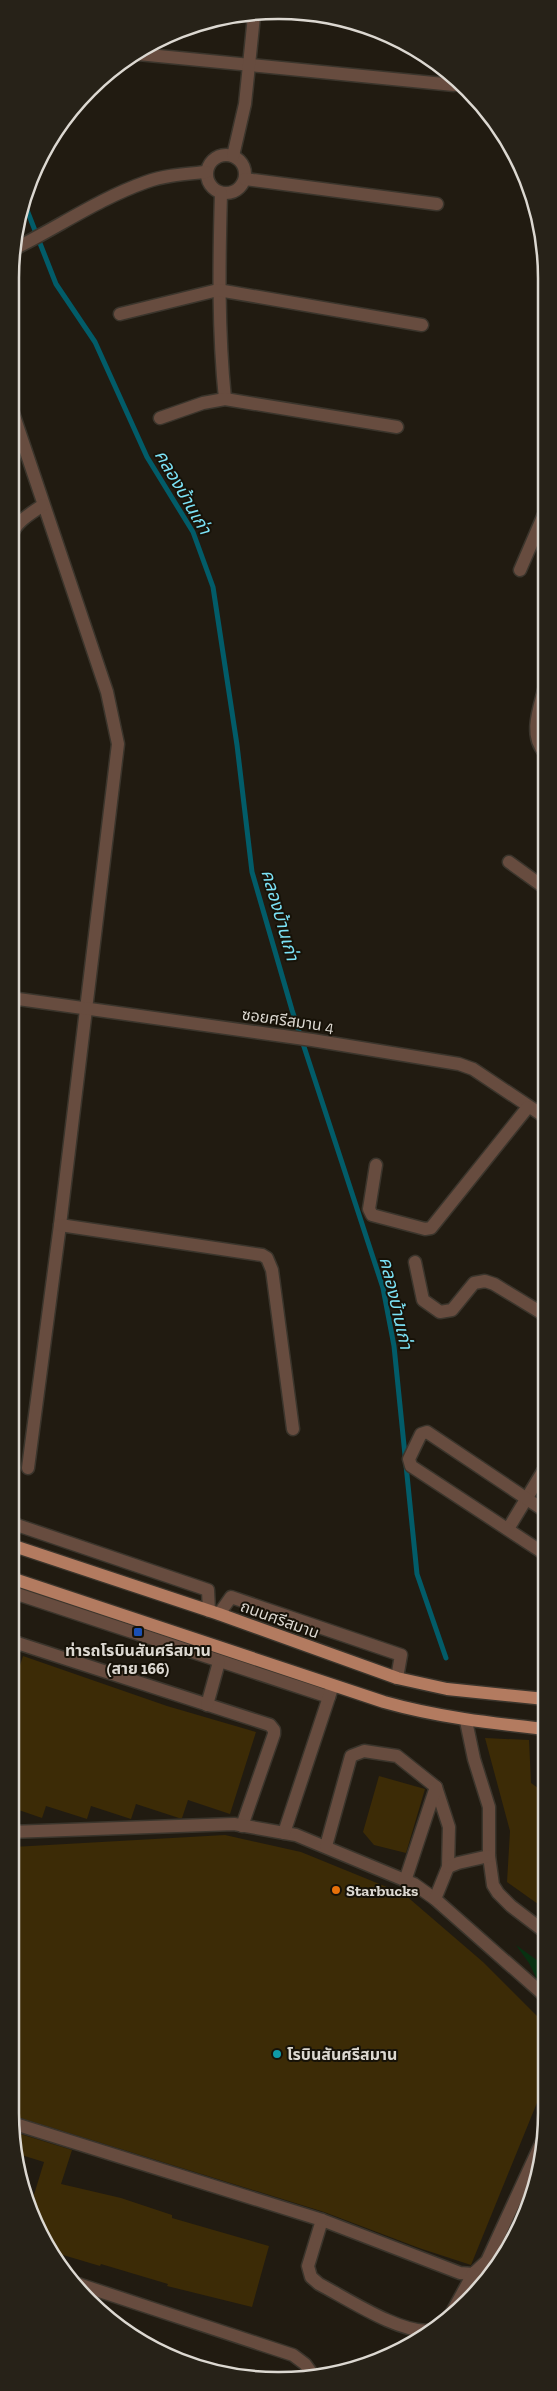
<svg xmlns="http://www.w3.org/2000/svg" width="557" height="2391" viewBox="0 0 557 2391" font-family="'Zilla Slab','Noto Sans Thai',serif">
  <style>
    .green { fill: #083111 }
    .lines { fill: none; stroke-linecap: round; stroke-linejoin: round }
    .stream { stroke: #025c69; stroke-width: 5 }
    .building { fill: #3c2b06 }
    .minor-casing { stroke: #3b352c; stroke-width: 15 }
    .major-casing { stroke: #3b352c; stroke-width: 15 }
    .minor { stroke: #674c3f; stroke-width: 12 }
    .major { stroke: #b37b60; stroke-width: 12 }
    .transit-dot { fill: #1a4fb4; stroke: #171208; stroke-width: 2 }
    .food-dot { fill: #e8710a; stroke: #171208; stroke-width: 2 }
    .culture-dot { fill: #0f9aa8; stroke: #171208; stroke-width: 2 }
    .labels { text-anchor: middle; stroke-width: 4; stroke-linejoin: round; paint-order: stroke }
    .street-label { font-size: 16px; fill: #dcd8d1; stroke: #171208 }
    .poi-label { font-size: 16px; font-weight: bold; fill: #dcd8d1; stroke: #171208; text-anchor: start }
    .water-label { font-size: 18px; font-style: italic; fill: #7ce2f6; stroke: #171208 }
    .rim { fill: none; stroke: #dcd8d1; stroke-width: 2.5 }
  </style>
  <rect width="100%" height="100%" fill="#211b11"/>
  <path class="green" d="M 516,1945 L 545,1966 L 545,1992 L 542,1990 L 529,1963 Z"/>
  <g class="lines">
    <path class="stream" d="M 25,205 L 56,284 L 95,342 L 147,457 L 193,532 L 213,587 L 237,745 L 252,872 L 292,1010 L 383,1288 L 394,1346 L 417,1574 L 446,1658"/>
  </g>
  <g class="building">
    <path d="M 23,1656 L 167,1706 L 256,1732 L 230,1814 L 188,1800 L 182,1818 L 179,1818 L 136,1804 L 131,1819 L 91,1806 L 87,1819 L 46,1806 L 42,1818 L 10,1807 L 11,1693 Z"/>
    <path d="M 485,1738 L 529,1740 L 531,1783 L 545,1793 L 545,1909 L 507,1882 L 510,1831 Z"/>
    <path d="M 379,1776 L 425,1789 L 406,1853 L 374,1845 L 363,1832 Z"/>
    <path d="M 225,1835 L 301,1852 L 404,1894 L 483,1962 L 545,2024 L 545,2083 L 471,2265 L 419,2248 L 324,2212 L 11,2115 L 10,1856 L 13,1847 Z"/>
    <path d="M 14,2132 L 72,2150 L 61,2184 L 121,2198 L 172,2215 L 172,2218 L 269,2246 L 252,2307 L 167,2286 L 168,2284 L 101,2264 L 100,2266 L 53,2252 L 29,2211 L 44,2162 L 18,2154 Z"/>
  </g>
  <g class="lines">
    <g class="minor-casing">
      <g id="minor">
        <path d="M 138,54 L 454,85"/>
        <circle cx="226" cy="174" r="19"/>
        <path d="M 233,156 L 245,104 L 254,16"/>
        <path d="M 245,179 L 437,204"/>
        <path d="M 221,193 C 219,263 218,330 225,399"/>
        <path d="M 12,250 C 57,228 98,199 146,182 C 165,175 186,174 206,172"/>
        <path d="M 120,314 L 218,290 L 422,325"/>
        <path d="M 12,410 L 107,692 L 118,744 L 60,1225 L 28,1468"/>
        <path d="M 160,418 L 203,403 L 225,399 L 397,427"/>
        <path d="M 12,535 C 15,522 32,513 43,505"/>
        <path d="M 520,570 L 545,512"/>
        <path d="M 545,753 C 528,735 540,707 545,686"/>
        <path d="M 509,862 L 545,888"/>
        <path d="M 11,998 L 312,1040 L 459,1064 L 473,1069 L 545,1117"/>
        <path d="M 376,1165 L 369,1209 L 372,1215 L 425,1229 L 431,1228 L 528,1107"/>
        <path d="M 60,1225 L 262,1255 L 267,1258 L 272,1270 L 293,1429"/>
        <path d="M 415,1262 L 423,1300 L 440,1312 L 452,1310 L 474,1283 L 485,1281 L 494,1284 L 545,1315"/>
        <path d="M 11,1523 L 208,1590 L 209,1611"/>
        <path d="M 508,1529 L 545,1468"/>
        <path d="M 545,1554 L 411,1466 L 409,1459 L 421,1434 L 427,1432 L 545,1511"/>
        <path d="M 11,1592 L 329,1697"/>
        <path d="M 219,1614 L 231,1597 L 401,1655 L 397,1678"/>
        <path d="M 11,1641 L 270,1725 L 274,1730 L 274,1734 L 242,1826"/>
        <path d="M 207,1705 L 219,1662"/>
        <path d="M 466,1721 L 474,1759 L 489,1807 L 489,1856 L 493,1885 L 498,1893 L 511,1906 L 545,1932"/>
        <path d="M 10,1832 L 234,1824 L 296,1835 L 414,1884 L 435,1899 L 545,1996"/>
        <path d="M 284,1833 L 331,1691"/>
        <path d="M 326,1846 L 351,1756 L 364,1751 L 397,1756 L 436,1787 L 449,1827 L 448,1867 L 435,1899"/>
        <path d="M 448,1867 L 458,1863 L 489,1856"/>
        <path d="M 405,1881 L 436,1787"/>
        <path d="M 12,2123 L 322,2220 L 460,2273 L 473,2274 L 487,2261 L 545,2135"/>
        <path d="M 322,2220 L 308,2266 L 311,2277 L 319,2284 C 346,2298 403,2336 432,2330"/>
        <path d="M 72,2282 L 293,2355 L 305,2364 L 313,2375"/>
        <path d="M 450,2316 L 473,2274"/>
      </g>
    </g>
    <g class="major-casing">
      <g id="major">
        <path d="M 11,1545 L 219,1614 L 397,1678 L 447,1689 L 545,1699"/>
        <path d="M 11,1578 L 384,1702 C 437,1717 490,1723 545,1729"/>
      </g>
    </g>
    <use href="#minor" class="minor"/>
    <use href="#major" class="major"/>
  </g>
  <rect class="transit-dot" x="133" y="1627" width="10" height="10" rx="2.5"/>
  <circle class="food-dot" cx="336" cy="1890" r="5"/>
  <circle class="culture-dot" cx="277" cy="2054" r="5"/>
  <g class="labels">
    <g class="street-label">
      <text transform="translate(288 1020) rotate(8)" y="6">ซอยศรีสมาน 4</text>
      <text transform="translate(280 1619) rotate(20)" y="6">ถนนศรีสมาน</text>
    </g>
    <g class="poi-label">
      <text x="138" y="1656" text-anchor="middle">ท่ารถโรบินสันศรีสมาน<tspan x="138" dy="18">(สาย 166)</tspan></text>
      <text x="346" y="1896">Starbucks</text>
      <text x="287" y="2060">โรบินสันศรีสมาน</text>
    </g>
    <g class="water-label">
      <text transform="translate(183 492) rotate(60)" y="6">คลองบ้านเก่า</text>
      <text transform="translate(280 915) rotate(74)" y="6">คลองบ้านเก่า</text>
      <text transform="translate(396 1303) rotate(77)" y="6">คลองบ้านเก่า</text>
    </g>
  </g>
  <path d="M0 0H557V2391H0ZM278 19H279A259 259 0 0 1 538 278V2113A259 259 0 0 1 279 2372H278A259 259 0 0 1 19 2113V278A259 259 0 0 1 278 19Z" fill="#272218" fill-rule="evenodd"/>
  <path class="rim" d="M278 19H279A259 259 0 0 1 538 278V2113A259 259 0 0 1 279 2372H278A259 259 0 0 1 19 2113V278A259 259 0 0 1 278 19Z"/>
</svg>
